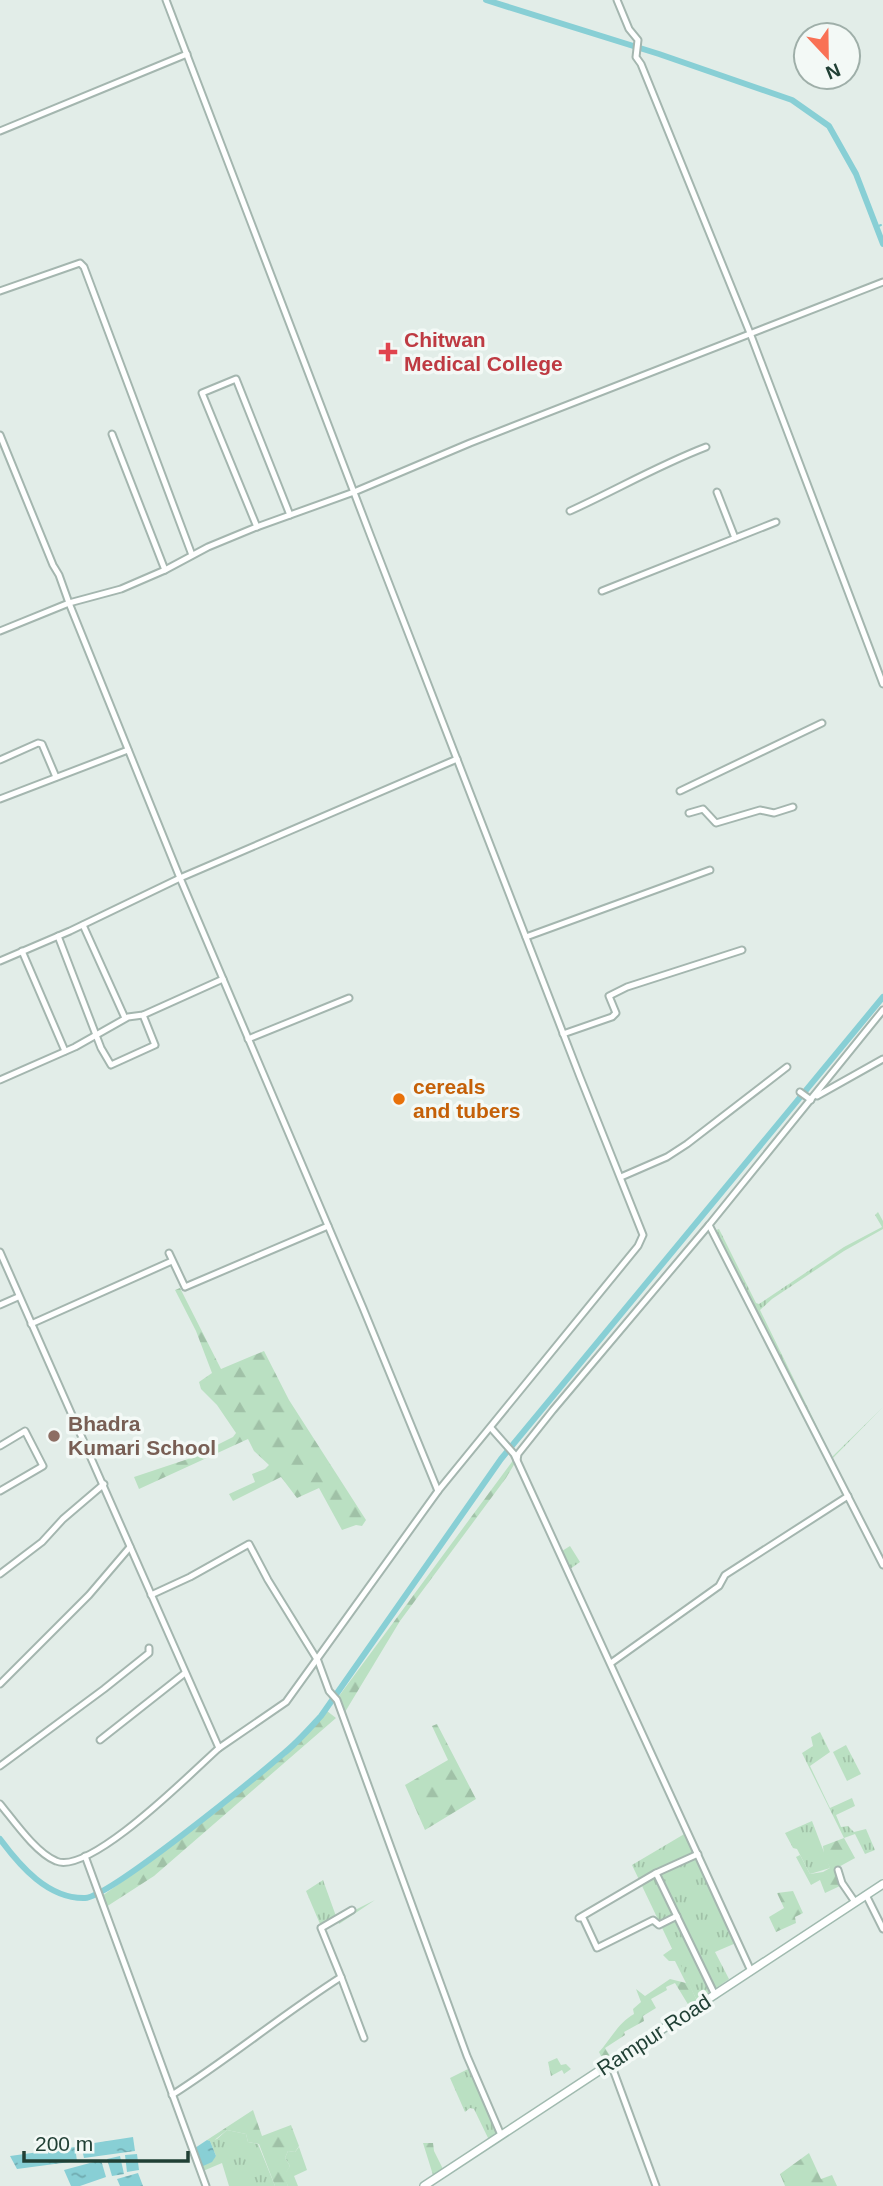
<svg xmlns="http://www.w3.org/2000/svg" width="883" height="2186" viewBox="0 0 883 2186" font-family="Arial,sans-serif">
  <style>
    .grass { fill: url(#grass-tufts) }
    .forest { fill: url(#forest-firs) }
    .water { fill: url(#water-ripples) }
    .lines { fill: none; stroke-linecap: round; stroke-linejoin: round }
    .stream { stroke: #88cfd5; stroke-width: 2 }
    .canal { stroke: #88cfd5; stroke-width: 6 }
    .street-casing { stroke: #a4b6af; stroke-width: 9 }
    .secondary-casing { stroke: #a0baaf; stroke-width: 10 }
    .street { stroke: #fff; stroke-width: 5 }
    .secondary { stroke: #fff; stroke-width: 7 }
    .health-dot { fill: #e0444e; stroke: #f3f9f6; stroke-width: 2.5 }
    .food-dot { fill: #e8710a; stroke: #f3f9f6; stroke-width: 2.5 }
    .education-dot { fill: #8d6e63; stroke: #f3f9f6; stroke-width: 2.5 }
    .labels { text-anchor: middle; stroke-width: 7; stroke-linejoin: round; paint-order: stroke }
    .health-label { font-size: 21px; font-weight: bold; fill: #be3a42; stroke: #f3f9f6; text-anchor: start }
    .food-label { font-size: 21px; font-weight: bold; fill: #c56008; stroke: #f3f9f6; text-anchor: start }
    .education-label { font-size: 21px; font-weight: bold; fill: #785e54; stroke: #f3f9f6; text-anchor: start }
    .street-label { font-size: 21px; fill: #214035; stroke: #f3f9f6 }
  </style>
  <defs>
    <pattern id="grass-tufts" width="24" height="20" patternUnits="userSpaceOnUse" patternTransform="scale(1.75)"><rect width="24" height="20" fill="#bae0c2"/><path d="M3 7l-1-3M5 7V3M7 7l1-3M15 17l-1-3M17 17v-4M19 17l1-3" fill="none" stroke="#a0c1a7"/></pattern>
    <pattern id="forest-firs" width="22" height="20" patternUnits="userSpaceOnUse" patternTransform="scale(1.75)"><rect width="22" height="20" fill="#bae0c2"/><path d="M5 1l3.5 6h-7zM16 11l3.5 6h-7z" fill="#a0c1a7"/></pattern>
    <pattern id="water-ripples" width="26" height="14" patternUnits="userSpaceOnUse" patternTransform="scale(1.75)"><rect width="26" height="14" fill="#88cfd5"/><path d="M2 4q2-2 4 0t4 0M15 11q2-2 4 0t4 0" fill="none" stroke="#6fa9ae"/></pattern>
  </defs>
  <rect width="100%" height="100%" fill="#e2ede8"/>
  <g class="grass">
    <path d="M 878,1212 L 883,1221 L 883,1229 L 844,1251 L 772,1299 L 760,1310 L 832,1457 L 883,1407 L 832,1459 L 828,1457 L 716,1230 L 719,1229 L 756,1303 L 759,1304 L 844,1247 L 882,1227 L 875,1215 Z"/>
    <path d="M 570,1546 L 580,1562 L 570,1569 L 562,1551 Z"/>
    <path d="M 820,1732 L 830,1752 L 810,1766 L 830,1808 L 852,1798 L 855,1806 L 836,1815 L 841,1827 L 848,1826 L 854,1832 L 866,1829 L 875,1850 L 865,1854 L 855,1834 L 844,1838 L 802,1753 L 813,1746 L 811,1737 Z"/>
    <path d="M 846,1745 L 861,1774 L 847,1781 L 833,1752 Z"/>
    <path d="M 812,1821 L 830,1868 L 810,1874 L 797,1849 L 793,1848 L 785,1833 Z"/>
    <path d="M 686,1833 L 736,1943 L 715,1952 L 729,1979 L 697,2001 L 632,1865 Z"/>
    <path d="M 323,1880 L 337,1919 L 375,1900 L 339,1924 L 337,1919 L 320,1924 L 306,1891 Z"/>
    <path d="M 470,2068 L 498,2133 L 489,2140 L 474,2109 L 470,2108 L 465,2112 L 450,2078 Z"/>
    <path d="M 227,2130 L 246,2134 L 248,2142 L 258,2144 L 275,2186 L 229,2186 L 222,2163 L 203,2171 L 201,2167 L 216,2156 L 210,2141 L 217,2139 Z"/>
    <path d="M 299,2147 L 307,2170 L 294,2176 L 298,2186 L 288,2186 L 283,2176 L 290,2166 L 285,2158 L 288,2151 L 295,2152 Z"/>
  </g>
  <g class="forest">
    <path d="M 180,1288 L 221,1369 L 264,1351 L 289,1400 L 366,1520 L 362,1526 L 356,1525 L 342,1530 L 319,1488 L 297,1498 L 281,1477 L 233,1501 L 229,1494 L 255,1482 L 252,1474 L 265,1469 L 269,1465 L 254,1451 L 248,1439 L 139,1489 L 134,1477 L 191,1458 L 233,1437 L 236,1433 L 217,1405 L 201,1389 L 199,1382 L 212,1373 L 196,1331 L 175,1290 Z"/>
    <path d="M 514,1459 L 515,1463 L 506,1478 L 400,1621 L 345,1712 L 339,1696 Z"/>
    <path d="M 327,1711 L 336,1718 L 154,1876 L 106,1907 L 102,1896 L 169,1848 L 287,1754 Z"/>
    <path d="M 437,1724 L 476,1799 L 425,1830 L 405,1785 L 448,1760 L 432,1726 Z"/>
    <path d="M 844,1838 L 855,1858 L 835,1869 L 840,1886 L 825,1893 L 820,1880 L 811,1885 L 796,1857 L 800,1855 L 810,1874 L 823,1872 L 830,1868 L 824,1856 L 823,1846 Z"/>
    <path d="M 793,1891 L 803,1913 L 795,1917 L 796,1923 L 776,1932 L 769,1917 L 784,1908 L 777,1893 Z"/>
    <path d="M 673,1948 L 697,2001 L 689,2006 L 675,1983 L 666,1987 L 667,1990 L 651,1999 L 656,2008 L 643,2016 L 644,2021 L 624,2032 L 625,2035 L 605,2048 L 612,2059 L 605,2064 L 599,2052 C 611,2039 618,2023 634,2014 L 633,2009 L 641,2002 L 636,1989 L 645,1996 L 670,1979 L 686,1983 L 675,1961 L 669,1961 L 663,1955 Z"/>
    <path d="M 557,2058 L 561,2065 L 566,2064 L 571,2069 L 564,2074 L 562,2070 L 551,2076 L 548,2062 Z"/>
    <path d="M 253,2110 L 262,2136 L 291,2125 L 299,2146 L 295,2152 L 288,2151 L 285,2158 L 290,2166 L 284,2176 L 288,2186 L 275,2186 L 259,2144 L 248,2142 L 246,2134 L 227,2130 L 212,2142 L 207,2140 Z"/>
    <path d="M 423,2143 L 433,2143 L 434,2151 L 443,2169 L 433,2175 Z"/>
    <path d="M 809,2153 L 821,2179 L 832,2175 L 837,2186 L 785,2186 L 780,2174 Z"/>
  </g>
  <g class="water">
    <path d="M 133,2137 L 135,2151 L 84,2158 L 81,2145 Z"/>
    <path d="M 207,2140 L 210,2141 L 216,2156 L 212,2162 L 201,2167 L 195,2148 Z"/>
    <path d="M 75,2147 L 77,2161 L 17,2169 L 10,2156 Z"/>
    <path d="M 137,2154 L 139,2170 L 127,2172 L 125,2155 Z"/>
    <path d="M 120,2156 L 124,2174 L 112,2176 L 107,2159 Z"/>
    <path d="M 101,2160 L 106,2177 L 80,2186 L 71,2186 L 64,2170 Z"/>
    <path d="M 138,2173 L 143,2186 L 120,2186 L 117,2179 Z"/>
  </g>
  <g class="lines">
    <path class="stream" d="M 876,227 L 881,225"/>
    <g class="canal">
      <path d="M 486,0 L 659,54 L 792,100 L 829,126 L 856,174 L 883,244"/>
      <path d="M 0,1839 C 20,1866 48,1899 85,1898 C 110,1897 255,1778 283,1754 C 297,1743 309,1729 321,1716 L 501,1459 L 883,997"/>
    </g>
    <g class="street-casing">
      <g id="street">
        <path d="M 166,0 L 371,537 L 580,1077 L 643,1235 L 638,1246 L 438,1491 L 286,1702 L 219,1748"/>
        <path d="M 617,0 L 629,29 L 638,40 L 636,57 L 641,64 L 750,333 L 883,684"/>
        <path d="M 0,131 L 187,54"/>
        <path d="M 0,291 L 80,263 L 84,267 L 192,555"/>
        <path d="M 112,434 L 165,570"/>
        <path d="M 0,435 L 53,565 L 59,575 L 69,603 L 180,878 L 363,1308 L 438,1491"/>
        <path d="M 717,492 L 735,538"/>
        <path d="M 570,511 C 616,490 659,465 706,447"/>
        <path d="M 257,527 L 202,393 L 236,379 L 290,515"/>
        <path d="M 602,591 L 776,522"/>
        <path d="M 0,631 L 69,603 L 121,589 L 165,570 L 208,547 L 254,528 L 354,492 L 470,443 L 883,282"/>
        <path d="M 0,760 L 38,743 L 42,744 L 56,777"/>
        <path d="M 680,791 L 822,723"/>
        <path d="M 0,799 L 128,750"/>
        <path d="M 689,813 L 703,809 L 716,823 L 760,810 L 774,813 L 793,807"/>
        <path d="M 83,925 L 125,1018"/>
        <path d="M 58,936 L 101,1048 L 111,1065 L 155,1045 L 143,1015"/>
        <path d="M 526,937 L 710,870"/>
        <path d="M 22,951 L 65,1051"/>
        <path d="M 0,961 L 70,931 L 180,878 L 457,759"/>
        <path d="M 883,1010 L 709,1225 L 883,1565"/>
        <path d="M 563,1034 L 612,1017 L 616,1013 L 609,996 L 627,987 L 742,950"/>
        <path d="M 248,1039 L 349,998"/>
        <path d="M 0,1080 L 75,1047 L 128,1017 L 143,1015 L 223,979"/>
        <path d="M 800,1092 L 811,1100"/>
        <path d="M 817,1096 L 883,1059"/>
        <path d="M 621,1177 L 667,1157 L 687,1144 L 787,1067"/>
        <path d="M 0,1252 L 219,1748 C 193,1771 90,1876 56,1861 C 36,1853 14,1821 0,1804"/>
        <path d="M 169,1253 L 185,1287 L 328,1226"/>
        <path d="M 0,1305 L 18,1297"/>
        <path d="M 31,1324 L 172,1261"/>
        <path d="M 491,1428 L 514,1454 L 751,1971"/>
        <path d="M 0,1446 L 25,1431 L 43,1466 L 0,1491"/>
        <path d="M 517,1460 L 518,1454 L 553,1410 L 709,1225"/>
        <path d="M 0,1574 L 42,1542 L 63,1519 L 104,1484"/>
        <path d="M 151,1595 L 190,1577 L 249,1544 L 268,1580 L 318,1661 L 329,1691 L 337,1700 L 467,2056 L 501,2135"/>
        <path d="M 611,1663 L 719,1586 L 725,1575 L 848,1496"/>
        <path d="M 0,1684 L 89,1595 L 130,1547"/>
        <path d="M 100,1740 L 185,1673"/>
        <path d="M 0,1766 L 104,1689 L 149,1653 L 149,1648"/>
        <path d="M 698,1854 L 656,1873 L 715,1995"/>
        <path d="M 85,1856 L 206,2186"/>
        <path d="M 838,1870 L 842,1883 L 855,1902"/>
        <path d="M 656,1873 L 579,1918 L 583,1918 L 597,1948 L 653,1920 L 659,1925 L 677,1916"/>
        <path d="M 866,1895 L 883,1929"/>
        <path d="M 341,1977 L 364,2038"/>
        <path d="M 611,2064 L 656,2186"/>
        <path d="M 172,2095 C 230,2058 283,2014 341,1977 L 321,1928 L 352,1910"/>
      </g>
    </g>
    <g class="secondary-casing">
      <path id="secondary" d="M 424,2186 L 883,1884"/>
    </g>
    <use href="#street" class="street"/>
    <use href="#secondary" class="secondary"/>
  </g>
  <path class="health-dot" d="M384.5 341.5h7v7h7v7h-7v7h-7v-7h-7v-7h7z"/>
  <circle class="food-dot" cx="399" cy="1099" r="7"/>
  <circle class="education-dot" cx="54" cy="1436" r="7"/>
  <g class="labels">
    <g class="health-label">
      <text x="404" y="347">Chitwan<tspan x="404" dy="24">Medical College</tspan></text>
    </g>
    <g class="food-label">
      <text x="413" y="1094">cereals<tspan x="413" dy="24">and tubers</tspan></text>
    </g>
    <g class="education-label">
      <text x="68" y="1431">Bhadra<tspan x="68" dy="24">Kumari School</tspan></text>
    </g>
    <g class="street-label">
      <text transform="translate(654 2035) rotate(-33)" y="7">Rampur Road</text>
    </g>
  </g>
  <g transform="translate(827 56) rotate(158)"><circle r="33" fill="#f3f9f6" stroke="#9fafa9" stroke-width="2"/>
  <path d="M0-5L12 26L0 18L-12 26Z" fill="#f97155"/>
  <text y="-10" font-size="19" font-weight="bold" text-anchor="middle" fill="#214035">N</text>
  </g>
  <path d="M24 2151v10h164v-10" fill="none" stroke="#214035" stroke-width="3.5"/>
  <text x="35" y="2151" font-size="21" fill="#214035" stroke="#f3f9f6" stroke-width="5" paint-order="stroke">200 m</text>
</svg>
